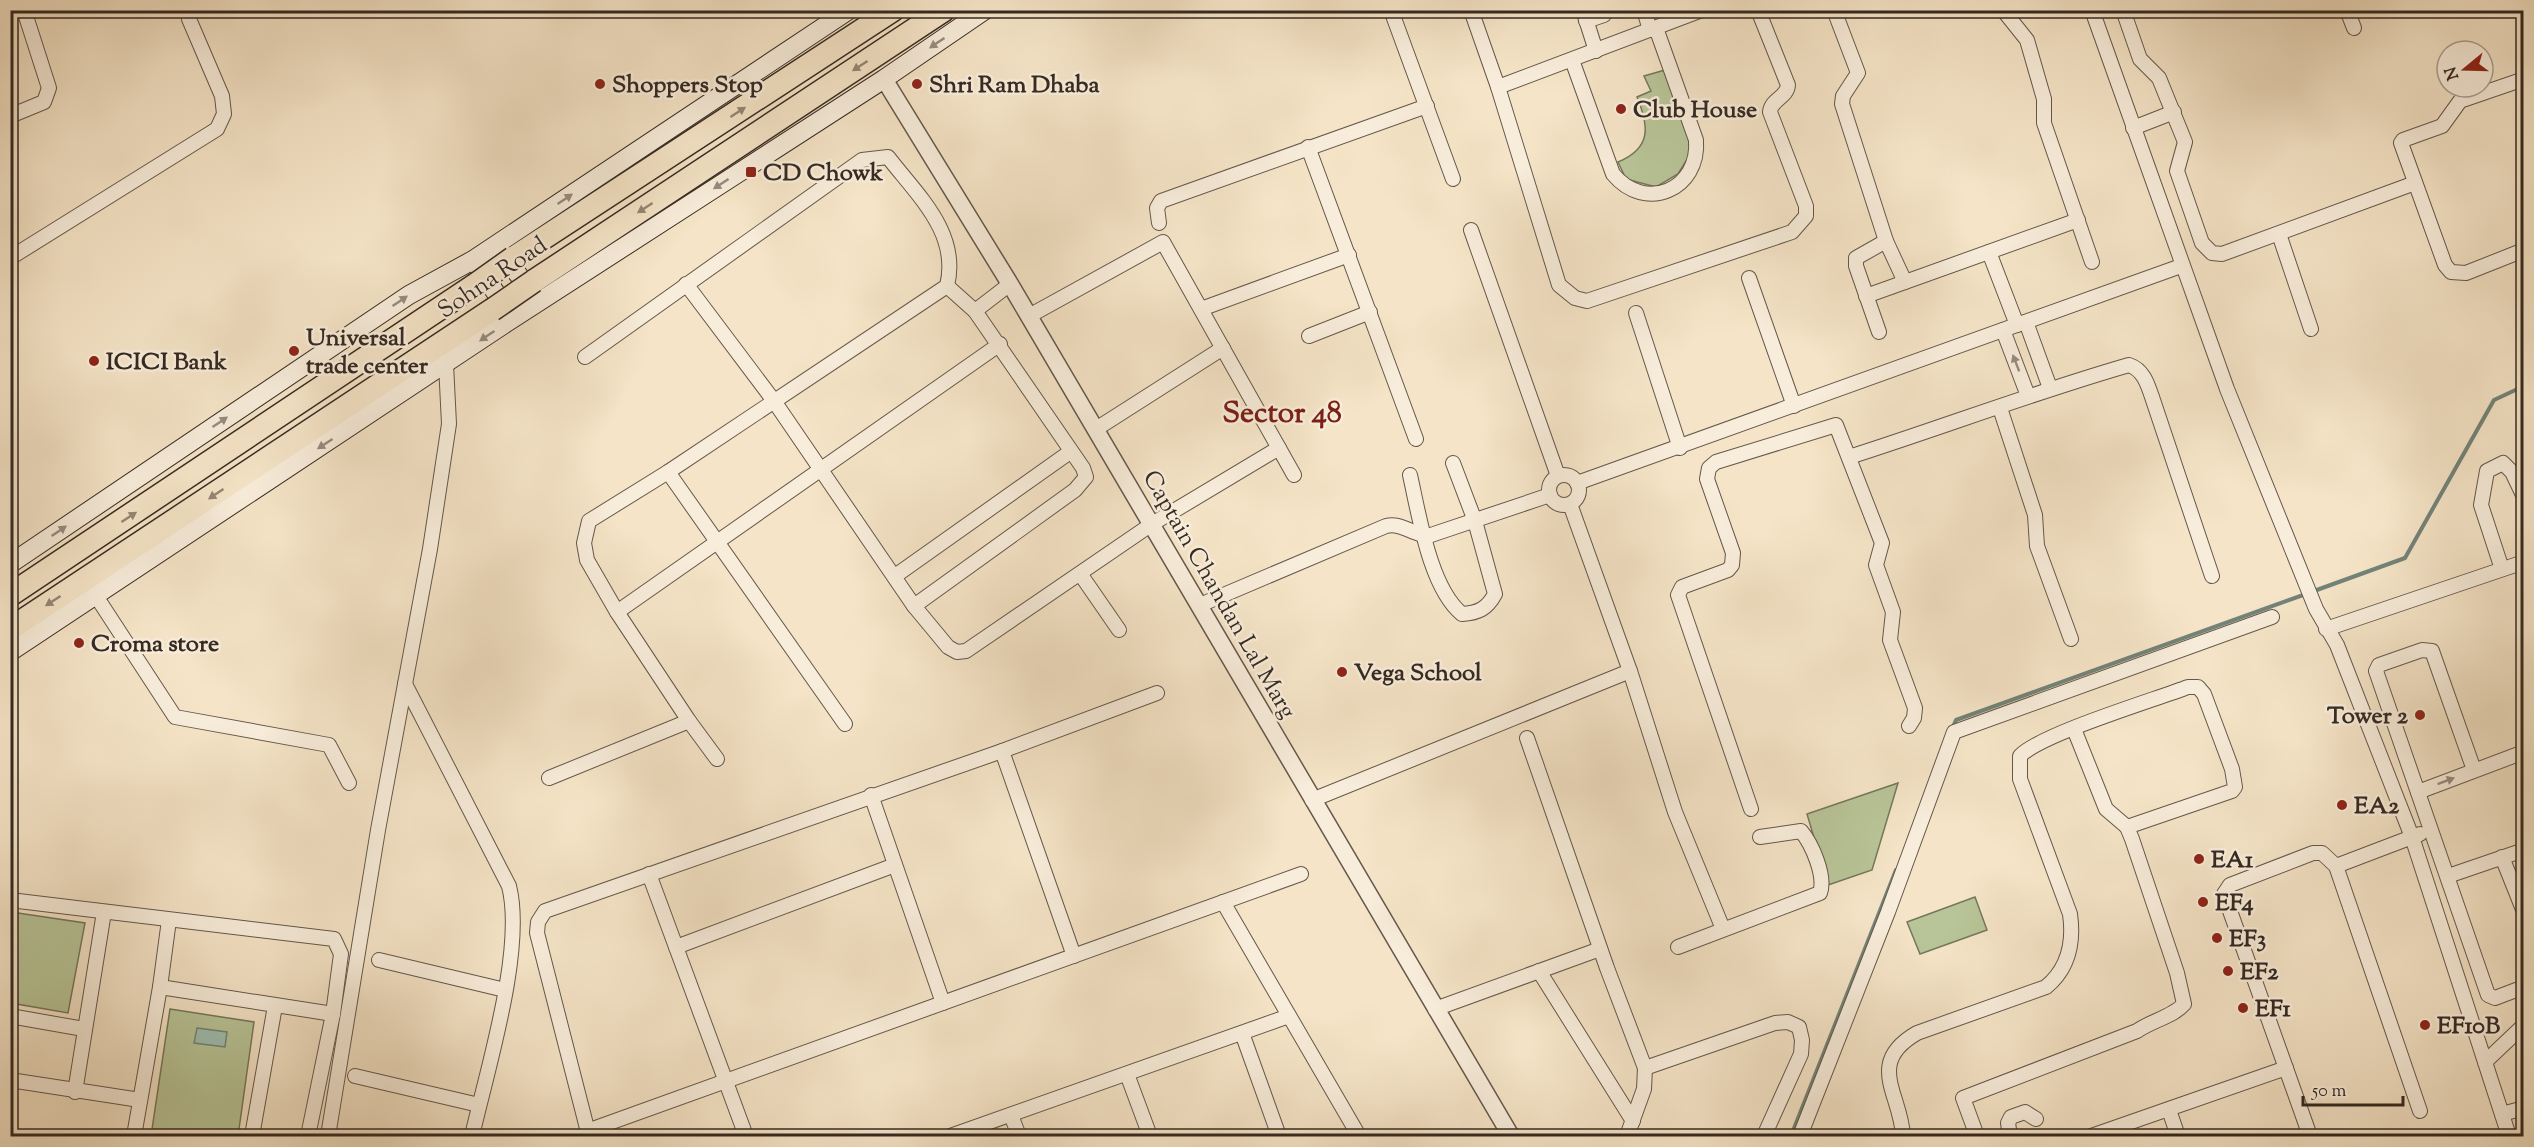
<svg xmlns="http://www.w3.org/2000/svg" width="2534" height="1147" viewBox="0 0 2534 1147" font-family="'Sorts Mill Goudy',serif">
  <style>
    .green { fill: #b8c598; stroke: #76775d; stroke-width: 1.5 }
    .water { fill: #9dbfb1; stroke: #738378; stroke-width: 1.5 }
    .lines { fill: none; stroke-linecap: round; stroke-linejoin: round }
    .stream { stroke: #738378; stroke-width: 4 }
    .minor-casing { stroke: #64584b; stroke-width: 16 }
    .tertiary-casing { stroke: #64584b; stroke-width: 19 }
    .secondary-casing { stroke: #342922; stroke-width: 20 }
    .trunk-casing { stroke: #342922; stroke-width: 25 }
    .minor { stroke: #f8eddb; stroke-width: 14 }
    .tertiary { stroke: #f8eddb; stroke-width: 16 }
    .secondary { stroke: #f8eddb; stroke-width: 18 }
    .trunk { stroke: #f5e4c7; stroke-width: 22 }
    .trunk-bridge-casing { stroke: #342922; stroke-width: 25; stroke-linecap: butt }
    .trunk-bridge { stroke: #f5e4c7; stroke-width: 22 }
    .oneway { fill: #968b7e }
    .oneway2 { fill: #948674 }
    .poi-dot { fill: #8f2418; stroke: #f8eddb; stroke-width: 2 }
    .labels { text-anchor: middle; stroke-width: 5; stroke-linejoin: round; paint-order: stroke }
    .poi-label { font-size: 24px; font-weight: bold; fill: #342922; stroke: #f8eddb; text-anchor: start }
    .street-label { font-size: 24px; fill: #342922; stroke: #f8eddb }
    .district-label { font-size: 30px; font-weight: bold; fill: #7a1f14; stroke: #f8eddb }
  </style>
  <rect width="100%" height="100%" fill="#f5e4c7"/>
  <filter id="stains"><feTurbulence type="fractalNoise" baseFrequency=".00333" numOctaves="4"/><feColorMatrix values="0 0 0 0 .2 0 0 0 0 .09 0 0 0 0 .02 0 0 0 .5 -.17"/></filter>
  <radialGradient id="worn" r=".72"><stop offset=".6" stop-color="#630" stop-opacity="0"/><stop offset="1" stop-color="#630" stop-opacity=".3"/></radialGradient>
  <g class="green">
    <path d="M 1665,70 L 1693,150 L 1678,174 L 1656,187 L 1626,179 L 1618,162 C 1652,148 1649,126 1637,97 L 1651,91 L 1644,76 Z"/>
    <path d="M 1898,783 L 1872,870 L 1828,885 L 1807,814 Z"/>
    <path d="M 1975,897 L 1987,930 L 1920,954 L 1907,922 Z"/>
    <path d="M 11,912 L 85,923 L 68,1013 L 11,1003 Z"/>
    <path d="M 170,1009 L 254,1022 L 238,1136 L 151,1136 Z"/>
  </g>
  <path class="water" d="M 197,1028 L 227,1032 L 225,1047 L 194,1043 Z"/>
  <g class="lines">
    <g class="stream">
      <path d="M 2314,591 L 2405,558 L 2494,400 L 2524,386"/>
      <path d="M 1952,729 L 1956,720 L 2306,594"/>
      <path d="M 1791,1136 L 1896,870"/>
    </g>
    <g class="minor-casing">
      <g id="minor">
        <path d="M 1391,10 L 1453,179"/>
        <path d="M 1471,10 L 1498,87 L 1559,285 L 1575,298 L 1587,301 L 1792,232 L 1806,216 L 1806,206 L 1770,112 C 1771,99 1787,98 1788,85 L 1758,10"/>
        <path d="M 1583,10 L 1596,51"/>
        <path d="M 1644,10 L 1650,30"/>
        <path d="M 1834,10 L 1858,73 L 1843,96 L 1842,104 L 1886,241 L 1905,282"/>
        <path d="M 2003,10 L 2027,40 L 2044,99 L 2044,123 L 2092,262"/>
        <path d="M 2092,10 L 2227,389 L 2316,609 L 2337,645 L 2412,837 L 2509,1136"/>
        <path d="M 2123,10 L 2140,59 L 2159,78 L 2185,142 L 2177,171 L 2202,243 L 2212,253 L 2222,254 L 2415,183"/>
        <path d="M 2347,10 L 2354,28"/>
        <path d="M 1586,21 L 1604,15"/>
        <path d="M 1572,60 L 1613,174 C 1645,213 1700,190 1696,140 L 1656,28"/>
        <path d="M 2524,79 L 2460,101 L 2442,126 L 2403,140 L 2401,143 L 2445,265 L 2451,272 L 2466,273 L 2524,250"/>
        <path d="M 1498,87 L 1702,10"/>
        <path d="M 10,116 L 44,102 L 49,88 L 24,10"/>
        <path d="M 2133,128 L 2174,112"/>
        <path d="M 1308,147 L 1416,439"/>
        <path d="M 1159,223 L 1157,208 L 1161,201 L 1427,106"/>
        <path d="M 1471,230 L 1558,476"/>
        <path d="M 2279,234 L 2311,329"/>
        <path d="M 1989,252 L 2017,325"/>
        <path d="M 10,258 L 217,129 L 224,114 L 222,96 L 189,19 L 189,10"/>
        <path d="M 1749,278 L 1794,406"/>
        <path d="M 686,284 L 774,401 L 914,606 L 948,647 L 957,652 L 966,651 L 1152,524 L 1279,448"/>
        <path d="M 1866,296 L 2078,220"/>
        <path d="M 1201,309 L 1349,255"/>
        <path d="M 975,311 L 1010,284"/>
        <path d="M 1636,313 L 1680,448"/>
        <path d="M 1029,316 L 1163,242 L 1294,475"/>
        <path d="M 2026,322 L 2050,388"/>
        <path d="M 2003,330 L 2028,396"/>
        <path d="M 1879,332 L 1856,266 L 1856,258 L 1886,241"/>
        <path d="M 1309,336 L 1370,312"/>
        <path d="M 585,357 L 862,160 L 888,157 C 918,196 960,233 947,286 L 668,472 L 589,521 L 584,543 L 587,560 L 617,612 L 689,721 L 717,759"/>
        <path d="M 2000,408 L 2035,515 L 2037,546 L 2071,639"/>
        <path d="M 1096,429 L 1223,348"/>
        <path d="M 1849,457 C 1943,427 2035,392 2129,365 C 2144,370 2148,385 2153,400 L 2212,576"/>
        <path d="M 668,472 L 845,724"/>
        <path d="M 1410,475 C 1419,515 1430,588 1462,614 C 1478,613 1487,609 1495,594 L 1475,521 L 1453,463"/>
        <circle cx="1564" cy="490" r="15"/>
        <path d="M 1577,483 L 2181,266"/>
        <path d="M 1570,504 L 1630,671 L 1675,812 L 1723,929"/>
        <path d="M 2502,569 L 2481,505 L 2487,471 L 2503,463 L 2512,472 L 2524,497"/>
        <path d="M 1081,575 L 1119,630"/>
        <path d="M 895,576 L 1070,452"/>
        <path d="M 96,596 L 175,717 L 329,745 L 349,783"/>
        <path d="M 1200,605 L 1386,526 C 1403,522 1414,537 1431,535 L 1550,495"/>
        <path d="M 914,606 L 1075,490 L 1086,477 L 1083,468 L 975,311 L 947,286"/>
        <path d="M 617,612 L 1000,344"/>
        <path d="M 2326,629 L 2524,562"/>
        <path d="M 405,684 L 509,886 C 525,949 487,1070 472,1136"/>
        <path d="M 1527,738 L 1607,968 L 1645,1068 L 1644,1089 L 1627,1136"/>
        <path d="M 1002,751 L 1074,956"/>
        <path d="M 2474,770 L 2432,651 L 2422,650 L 2379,665 L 2376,671 L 2488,995 L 2495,998 L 2524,987"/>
        <path d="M 549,778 L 689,721"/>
        <path d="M 2418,792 L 2524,752"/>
        <path d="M 871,795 L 943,1003"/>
        <path d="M 1312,800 L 1630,671"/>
        <path d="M 1751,809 L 1678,595 L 1682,587 L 1728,570 L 1732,565 L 1733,553 L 1707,479 L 1709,468 L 1716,462 L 1836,425 L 1882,543 L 1876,565 L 1893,612 L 1890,640 L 1915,708 L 1914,718 L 1909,726"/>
        <path d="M 2502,857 L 2524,912"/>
        <path d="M 649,874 L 746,1136"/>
        <path d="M 2448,876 L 2524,850"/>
        <path d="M 10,900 L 334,939 L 341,954 L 333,1014 L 308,1136"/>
        <path d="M 1223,902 L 1359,1136"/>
        <path d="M 676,947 L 895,865"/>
        <path d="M 1678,947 L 1820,893 C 1826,876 1812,844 1801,831 L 1760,837"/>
        <path d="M 379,960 L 505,990"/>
        <path d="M 1539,971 L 1633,1121"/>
        <path d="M 160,987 L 333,1014"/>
        <path d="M 1435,1009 L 1600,949"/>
        <path d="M 10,1016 L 84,1029"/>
        <path d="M 1242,1033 L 1279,1136"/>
        <path d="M 2485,1062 L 2524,1025"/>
        <path d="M 1645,1068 L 1775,1023 L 1788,1022 L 1799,1027 L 1802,1040 L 1801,1054 L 1764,1136"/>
        <path d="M 1127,1074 L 1150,1136"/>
        <path d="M 355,1076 L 479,1105"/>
        <path d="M 10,1080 L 140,1100"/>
        <path d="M 75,1092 L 104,912"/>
        <path d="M 2169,1110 L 2178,1136"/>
        <path d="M 2420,1111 L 2336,866 L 2420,834"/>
        <path d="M 2502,1114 L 2524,1108"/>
        <path d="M 1011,1115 L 1019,1136"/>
        <path d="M 587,1131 L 1301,874"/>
        <path d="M 134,1136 L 160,987 L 169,920"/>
        <path d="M 252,1136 L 275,1006"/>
        <path d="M 328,1136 L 378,830 L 430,549 L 449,424 L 446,364"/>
        <path d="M 589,1136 L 537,933 L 538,922 L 545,911 L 1002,751 L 1157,693"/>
        <path d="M 950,1136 L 1289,1016"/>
        <path d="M 1800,1136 L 1888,912 L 1954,732 L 2272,617"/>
        <path d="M 1903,1136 C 1901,1094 1865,1063 1917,1033 L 2046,987 C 2069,968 2074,942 2070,914 L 2020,779 L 2020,756 C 2041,734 2154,700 2188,687 L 2198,687 L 2204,694 L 2232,769 L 2235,787 L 2232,791 L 2127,827"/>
        <path d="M 1977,1136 L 1963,1098 L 2137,1031 C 2151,1021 2174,1016 2184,1004 L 2177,973 L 2132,839 L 2127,827 L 2106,809 L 2074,729"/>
        <path d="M 2010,1136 L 2008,1123 L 2011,1117 L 2025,1112 L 2036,1119"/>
        <path d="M 2091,1136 L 2286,1068"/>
        <path d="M 2310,1136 L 2224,894 L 2230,885 L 2313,853 L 2322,853 L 2336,866"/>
      </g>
    </g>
    <g class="tertiary-casing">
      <path id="tertiary" d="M 884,79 L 1010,284 L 1511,1136"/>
    </g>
    <g class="secondary-casing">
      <g id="secondary">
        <path d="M 500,251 L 534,295"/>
        <path d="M 478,266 L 509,313"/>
        <path d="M 10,564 L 409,295 L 473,260 L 849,10"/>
        <path d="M 10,652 L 506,323 L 884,79 L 985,10"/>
      </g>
    </g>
    <g class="trunk-casing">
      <g id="trunk">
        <path d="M 513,258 L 893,10"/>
        <path d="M 534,281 L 944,10"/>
        <path d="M 10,595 L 475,285"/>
        <path d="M 10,629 L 492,310"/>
      </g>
    </g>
    <use href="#minor" class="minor"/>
    <use href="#tertiary" class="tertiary"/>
    <use href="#secondary" class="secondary"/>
    <use href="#trunk" class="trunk"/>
    <g class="trunk-bridge-casing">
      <g id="trunk-bridge">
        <path d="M 475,285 L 513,258"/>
        <path d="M 492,310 L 534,281"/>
      </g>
    </g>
    <use href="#trunk-bridge" class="trunk-bridge"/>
  </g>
  <defs><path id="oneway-solid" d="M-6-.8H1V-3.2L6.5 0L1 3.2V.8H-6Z" transform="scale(1.5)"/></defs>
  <g class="oneway">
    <use href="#oneway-solid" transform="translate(937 43) rotate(146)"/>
    <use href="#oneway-solid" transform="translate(721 184) rotate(147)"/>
    <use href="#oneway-solid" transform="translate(565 199) rotate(-34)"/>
    <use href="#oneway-solid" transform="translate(400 301) rotate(-34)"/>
    <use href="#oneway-solid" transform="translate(487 336) rotate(146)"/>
    <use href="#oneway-solid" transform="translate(2016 363) rotate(-111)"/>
    <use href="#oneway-solid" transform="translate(220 422) rotate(-34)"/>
    <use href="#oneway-solid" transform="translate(325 444) rotate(147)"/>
    <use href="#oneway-solid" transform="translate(59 531) rotate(-34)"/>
    <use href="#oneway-solid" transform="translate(2446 781) rotate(-21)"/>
  </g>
  <g class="oneway2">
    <use href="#oneway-solid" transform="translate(860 66) rotate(147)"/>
    <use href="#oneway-solid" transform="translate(738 112) rotate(-33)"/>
    <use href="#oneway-solid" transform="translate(645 208) rotate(147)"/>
    <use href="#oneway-solid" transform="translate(216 494) rotate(146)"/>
    <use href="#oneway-solid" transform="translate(129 517) rotate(-33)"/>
    <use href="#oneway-solid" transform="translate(53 601) rotate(147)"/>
  </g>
  <g class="poi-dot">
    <circle cx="600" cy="84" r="6"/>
    <circle cx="917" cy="84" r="6"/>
    <circle cx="1621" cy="109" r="6"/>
    <rect x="745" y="166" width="12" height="12" rx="3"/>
    <circle cx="294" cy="351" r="6"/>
    <circle cx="94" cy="361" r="6"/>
    <circle cx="79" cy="643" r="6"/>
    <circle cx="1342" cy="672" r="6"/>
    <circle cx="2420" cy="715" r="6"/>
    <circle cx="2342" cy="805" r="6"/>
    <circle cx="2199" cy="859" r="6"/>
    <circle cx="2203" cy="902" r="6"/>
    <circle cx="2217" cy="938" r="6"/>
    <circle cx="2228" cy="971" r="6"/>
    <circle cx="2243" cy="1008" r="6"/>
    <circle cx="2425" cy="1025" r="6"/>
  </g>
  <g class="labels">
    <g class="poi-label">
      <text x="612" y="92">Shoppers Stop</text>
      <text x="929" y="92">Shri Ram Dhaba</text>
      <text x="1633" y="117">Club House</text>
      <text x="763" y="180">CD Chowk</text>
      <text x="306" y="345">Universal<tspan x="306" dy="28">trade center</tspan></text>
      <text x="106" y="369">ICICI Bank</text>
      <text x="91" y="651">Croma store</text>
      <text x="1354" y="680">Vega School</text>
      <text x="2408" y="723" text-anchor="end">Tower 2</text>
      <text x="2354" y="813">EA2</text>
      <text x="2211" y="867">EA1</text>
      <text x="2215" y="910">EF4</text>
      <text x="2229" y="946">EF3</text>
      <text x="2240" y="979">EF2</text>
      <text x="2255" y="1016">EF1</text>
      <text x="2437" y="1033">EF10B</text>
    </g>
    <g class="street-label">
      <text transform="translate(492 277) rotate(-34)" y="8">Sohna Road</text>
      <text transform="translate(1220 594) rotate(60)" y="8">Captain Chandan Lal Marg</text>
    </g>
    <g class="district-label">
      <text x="1282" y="422">Sector 48</text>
    </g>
  </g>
  <rect width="2534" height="1147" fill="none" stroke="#f5e4c7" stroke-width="36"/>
  <rect x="12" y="12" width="2510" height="1123" fill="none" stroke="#342922" stroke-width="3"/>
  <rect x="18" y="18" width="2498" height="1111" fill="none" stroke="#342922" stroke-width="1.5"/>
  <g transform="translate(2465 69) rotate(251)"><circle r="28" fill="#f8eddb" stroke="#aa9f91" stroke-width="1.5"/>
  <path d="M0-4.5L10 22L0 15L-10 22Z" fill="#8f2418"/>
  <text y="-9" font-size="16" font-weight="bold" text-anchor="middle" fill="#342922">N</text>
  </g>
  <path d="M2303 1096v9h100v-9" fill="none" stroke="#342922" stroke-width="3"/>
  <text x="2312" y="1096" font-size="18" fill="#342922" stroke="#f8eddb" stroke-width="4.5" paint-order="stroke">50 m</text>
  <rect width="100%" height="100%" filter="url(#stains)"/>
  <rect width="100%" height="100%" fill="url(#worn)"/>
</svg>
